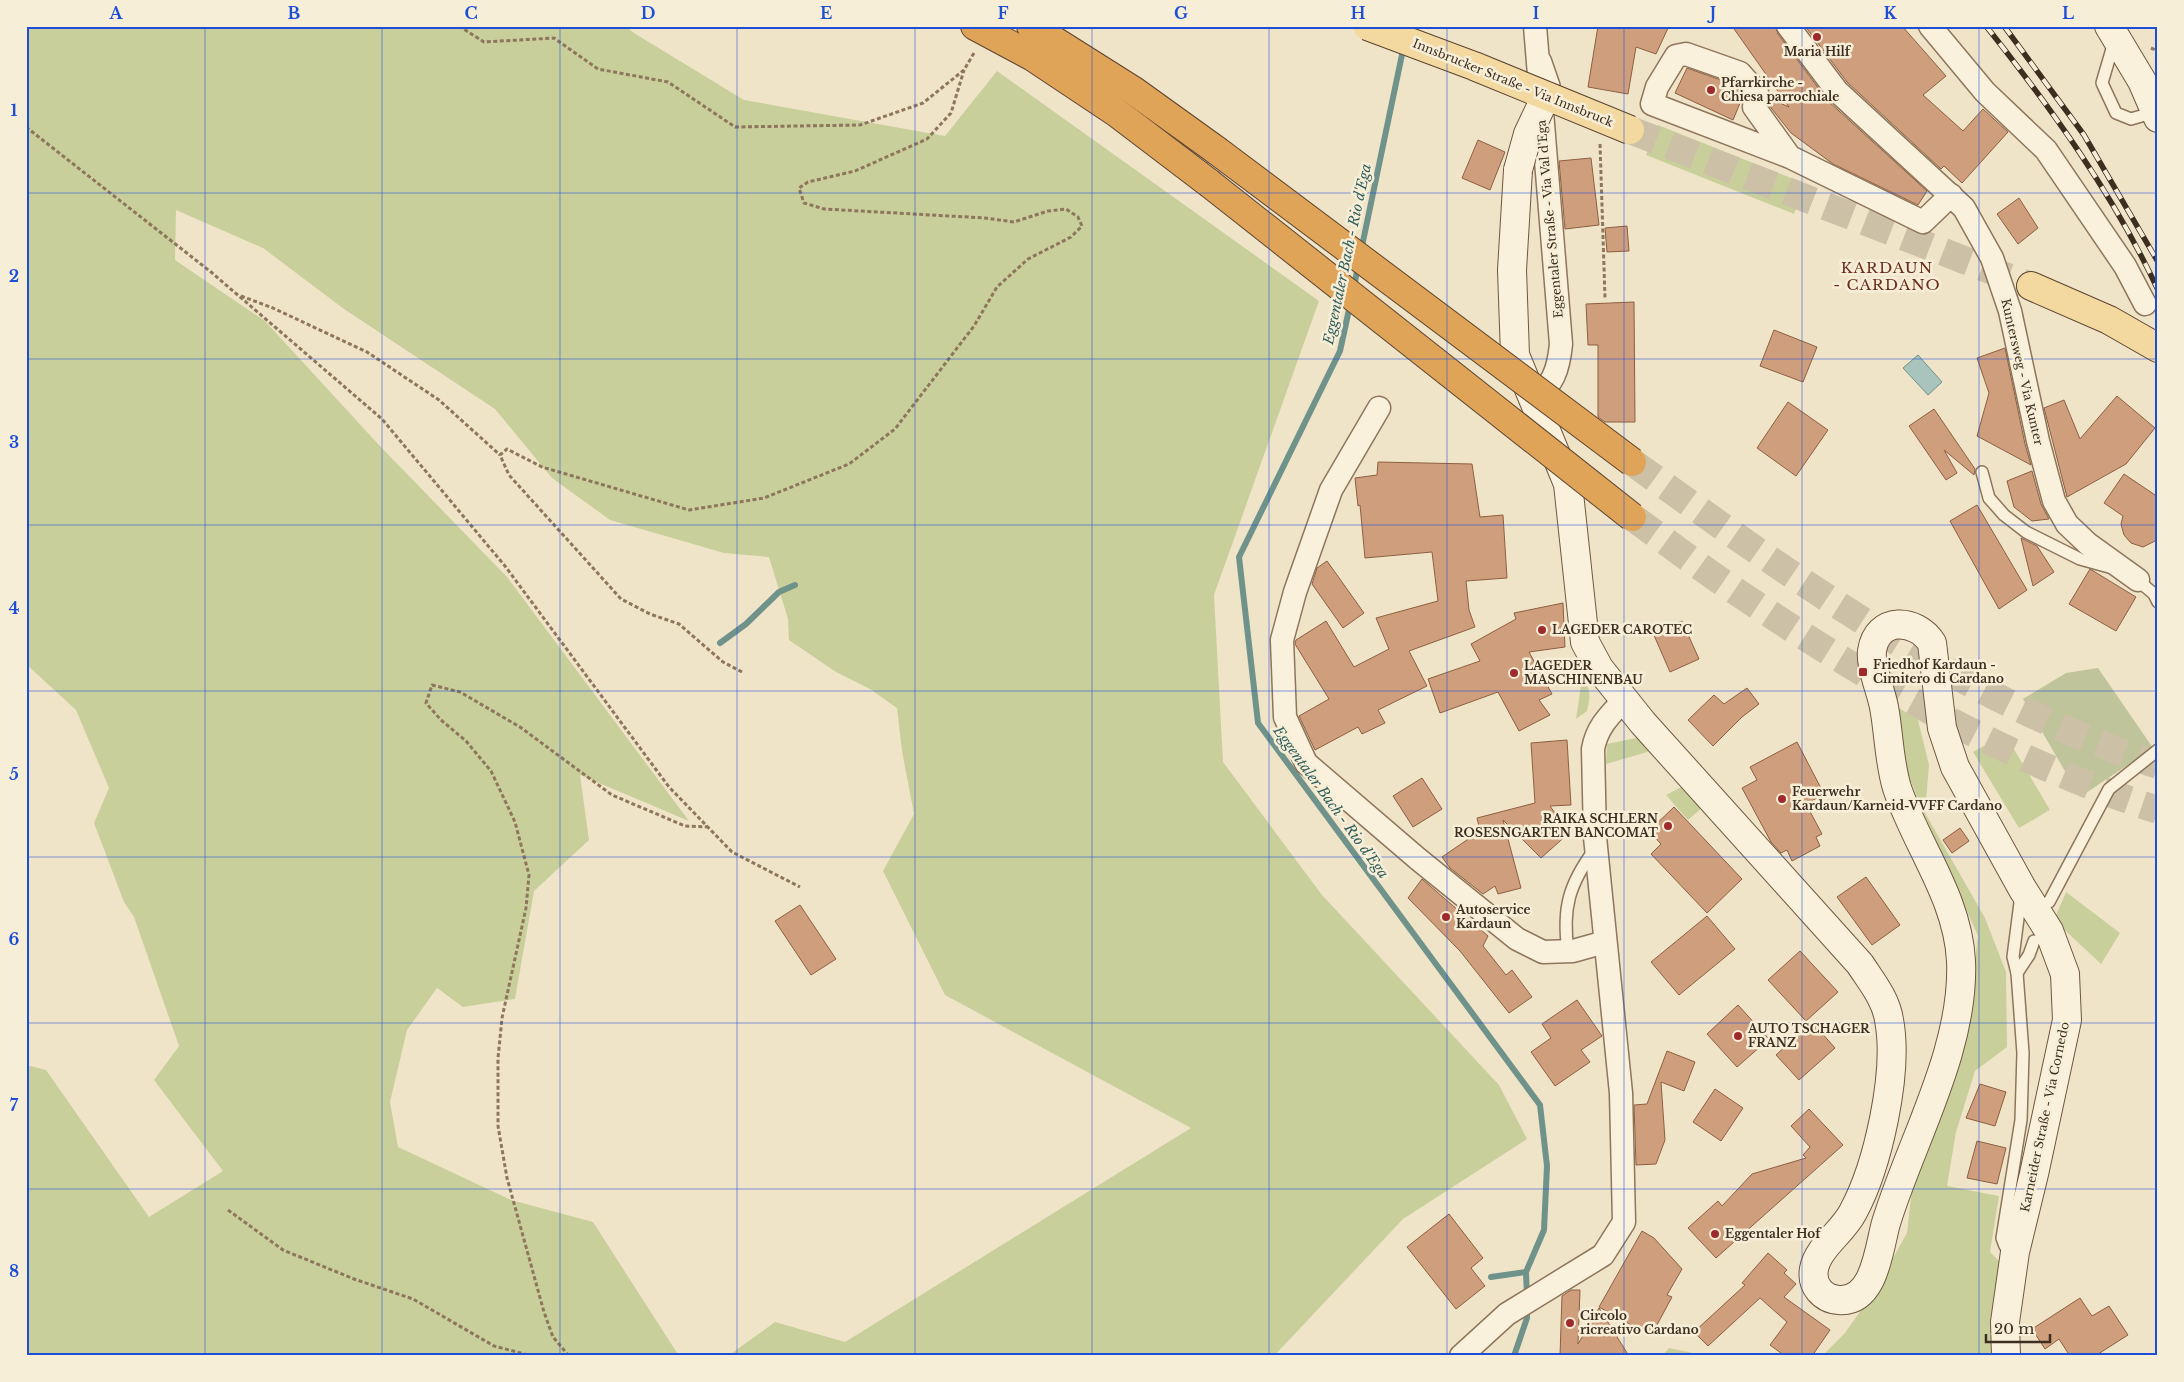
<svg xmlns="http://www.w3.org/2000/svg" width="2184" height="1382" viewBox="0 0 2184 1382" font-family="'Libre Baskerville',serif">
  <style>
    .green { fill: #c9cf9b }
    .cemetery { fill: #bfc49a }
    .water { fill: #a9c4bc; stroke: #6f938a }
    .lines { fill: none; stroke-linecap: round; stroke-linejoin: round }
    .stream { stroke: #6f938a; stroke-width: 6 }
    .building { fill: #cf9f7d; stroke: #8d5f41 }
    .primary-tunnel { stroke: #ccc0a6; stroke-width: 28; stroke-dasharray: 28 14; stroke-linecap: butt }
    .highway-tunnel { stroke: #ccc0a6; stroke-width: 28; stroke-dasharray: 28 14; stroke-linecap: butt }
    .lane-casing { stroke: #8d765c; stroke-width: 14 }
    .street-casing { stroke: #8d765c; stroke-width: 25 }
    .secondary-casing { stroke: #6f573f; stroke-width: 30 }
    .primary-casing { stroke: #5b4430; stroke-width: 30 }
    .highway-casing { stroke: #5b4430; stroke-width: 30 }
    .path { stroke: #8d765c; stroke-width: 3; stroke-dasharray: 4 2.5; stroke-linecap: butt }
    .lane { stroke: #faf1dc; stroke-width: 11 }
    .street { stroke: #faf1dc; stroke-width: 22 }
    .secondary { stroke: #faf1dc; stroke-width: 28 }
    .primary { stroke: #f3d9a0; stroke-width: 28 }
    .highway { stroke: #e0a458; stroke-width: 28 }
    .rail-casing { stroke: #3d2e20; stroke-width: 5.5 }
    .rail { stroke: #f7eed8; stroke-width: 4; stroke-dasharray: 11; stroke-linecap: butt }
    .secondary-bridge-casing { stroke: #6f573f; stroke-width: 30; stroke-linecap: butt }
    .primary-bridge-casing { stroke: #5b4430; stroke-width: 30; stroke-linecap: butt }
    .highway-bridge-casing { stroke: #5b4430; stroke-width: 30; stroke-linecap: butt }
    .secondary-bridge { stroke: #faf1dc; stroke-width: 28 }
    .primary-bridge { stroke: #f3d9a0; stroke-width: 28 }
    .highway-bridge { stroke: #e0a458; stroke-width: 28 }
    .grid { fill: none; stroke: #1d4ed8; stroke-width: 1; stroke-opacity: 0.55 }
    .poi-dot { fill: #9e2a2b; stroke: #f7eed8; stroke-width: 2 }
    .labels { text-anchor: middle; stroke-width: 5; stroke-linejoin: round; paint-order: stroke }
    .poi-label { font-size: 12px; font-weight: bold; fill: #3d2e20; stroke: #f7eed8; text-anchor: start }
    .street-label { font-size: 12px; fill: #3d2e20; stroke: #f7eed8 }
    .water-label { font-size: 14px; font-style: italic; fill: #2f5d5a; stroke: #f7eed8 }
    .quarter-label { font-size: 15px; letter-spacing: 1px; fill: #6b2e1e; stroke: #f7eed8 }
    .neatline { fill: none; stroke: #1d4ed8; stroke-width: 2 }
    .grid-label { font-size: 16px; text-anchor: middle; font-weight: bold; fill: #1d4ed8 }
  </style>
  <rect width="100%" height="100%" fill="#f0e4c8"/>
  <g class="green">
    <path d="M 26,26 L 626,26 L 634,33 L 744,100 L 945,136 L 997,71 L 1319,301 L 1214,595 L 1223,762 L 1322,895 L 1499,1085 L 1527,1139 L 1403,1219 L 1274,1356 L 728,1356 L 775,1322 L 845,1342 L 1191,1128 L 945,995 L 883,871 L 914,814 L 902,751 L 897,708 L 870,689 L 836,672 L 789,640 L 788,619 L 769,557 L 724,553 L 610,520 L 552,478 L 495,409 L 344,309 L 263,248 L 176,210 L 175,260 L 265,321 L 378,444 L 507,577 L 689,821 L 580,775 L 589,840 L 534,891 L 515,999 L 463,1007 L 437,988 L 407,1030 L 390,1102 L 398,1147 L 511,1200 L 593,1222 L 679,1356 L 26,1356 L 26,1254 L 29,1255 L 26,1251 L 26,1065 L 46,1070 L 149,1217 L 223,1171 L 154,1080 L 179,1046 L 134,917 L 124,902 L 94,823 L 109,788 L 76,710 L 26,664 Z"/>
    <path d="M 1658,125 L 1806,184 L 1794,214 L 1646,155 Z"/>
    <path d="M 1582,679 C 1592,689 1590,698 1587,711 L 1576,719 Z"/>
    <path d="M 1899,708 L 1918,720 L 1929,765 L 1925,813 L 1985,918 L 2006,972 L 2007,1047 L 1975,1071 L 1956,1132 L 1947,1186 L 1999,1196 L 1990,1252 L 2000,1262 L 1992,1337 L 1997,1356 L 1822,1356 L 1845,1333 L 1875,1290 L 1907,1233 L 1913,1179 L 1948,1098 L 1964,1047 L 1978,936 L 1921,808 L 1901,755 Z"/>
    <path d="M 2005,734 L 2050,810 L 2019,828 L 1973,752 Z"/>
    <path d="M 1641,737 L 1654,750 L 1606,764 L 1607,744 Z"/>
    <path d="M 1685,785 L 1704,806 L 1688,820 L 1666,795 Z"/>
    <path d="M 2066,892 L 2120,933 L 2101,964 L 2054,920 Z"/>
    <path d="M 1669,1348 L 1707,1356 L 1662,1356 Z"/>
  </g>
  <path class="cemetery" d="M 2098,668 L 2153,748 L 2080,797 L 2023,699 L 2066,673 Z"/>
  <path class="water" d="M 1918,355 L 1942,382 L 1928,395 L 1903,368 Z"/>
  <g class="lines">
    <g class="stream">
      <path d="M 1361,251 L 1404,45"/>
      <path d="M 1354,288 L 1358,265"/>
      <path d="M 1350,305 L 1340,351 L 1239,557 L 1258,723 L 1540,1105 L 1547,1166 L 1544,1230 L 1526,1272 L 1527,1297"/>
      <path d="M 720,643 L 746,624 L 779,592 L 795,585"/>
      <path d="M 1491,1277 L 1526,1272"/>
      <path d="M 1514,1356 L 1527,1318 L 1527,1307"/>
    </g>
  </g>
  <g class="building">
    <path d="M 1598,26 L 1669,26 L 1656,54 L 1636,47 L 1628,94 L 1588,87 Z"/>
    <path d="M 1732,26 L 1775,26 L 1778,34 L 1828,101 L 1927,191 L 1918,205 L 1833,164 L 1791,133 L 1768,104 L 1769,98 L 1789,107 Z"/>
    <path d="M 1805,26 L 1902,26 L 1946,76 L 1923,95 L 1963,131 L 1983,109 L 2008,132 L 1962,183 L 1944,166 L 1941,169 L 1847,82 Z"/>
    <path d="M 1687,68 L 1732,84 L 1743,96 L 1733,120 L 1675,93 Z"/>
    <path d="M 1478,140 L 1505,152 L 1490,190 L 1462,178 Z"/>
    <path d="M 1591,158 L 1599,225 L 1565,229 L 1559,161 Z"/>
    <path d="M 2019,198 L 2038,228 L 2018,244 L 1997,214 Z"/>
    <path d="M 1627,226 L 1629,251 L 1607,252 L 1605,228 Z"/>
    <path d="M 1634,302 L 1635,422 L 1605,422 L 1598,417 L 1598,345 L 1588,345 L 1586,304 Z"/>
    <path d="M 1774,330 L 1817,347 L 1803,382 L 1760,366 Z"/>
    <path d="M 2005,348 L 2025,444 L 2031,465 L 1977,436 L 1989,393 L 1977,358 Z"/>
    <path d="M 2117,396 L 2155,428 L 2126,464 L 2067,497 L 2044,408 L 2064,400 L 2080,439 Z"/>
    <path d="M 1788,402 L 1828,430 L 1796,476 L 1757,448 Z"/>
    <path d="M 1934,409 L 1975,469 L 1974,475 L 1944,450 L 1957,473 L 1946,480 L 1909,426 Z"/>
    <path d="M 1378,462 L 1472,464 L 1480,517 L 1503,515 L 1507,578 L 1466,581 L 1469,610 L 1475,627 L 1409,651 L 1427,686 L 1378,710 L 1385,723 L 1362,734 L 1358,727 L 1315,750 L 1299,716 L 1329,699 L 1295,644 L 1296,640 L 1326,621 L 1354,667 L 1389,649 L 1376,618 L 1438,601 L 1432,552 L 1365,558 L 1360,505 L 1358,506 L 1355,478 L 1377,475 Z"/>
    <path d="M 2032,471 L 2041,504 L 2049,519 L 2032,521 L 2014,507 L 2007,481 Z"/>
    <path d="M 2124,474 L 2158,497 L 2158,536 L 2155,541 L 2143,547 L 2131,543 L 2124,535 L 2121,524 L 2123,516 L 2104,503 Z"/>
    <path d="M 1977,505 L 2027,590 L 1999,609 L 1950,521 Z"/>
    <path d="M 2021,538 L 2037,546 L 2054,572 L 2033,586 Z"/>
    <path d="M 1327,561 L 1364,613 L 1343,628 L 1312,584 L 1317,568 Z"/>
    <path d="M 2090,569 L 2136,597 L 2116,631 L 2069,604 Z"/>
    <path d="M 1563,603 L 1565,647 L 1529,652 L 1552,694 L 1539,700 L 1550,715 L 1519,731 L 1498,692 L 1440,713 L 1428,679 L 1480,661 L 1471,644 L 1516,619 L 1514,613 Z"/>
    <path d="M 1682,621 L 1699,659 L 1670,672 L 1653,633 Z"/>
    <path d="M 1747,688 L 1759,704 L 1742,717 L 1713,746 L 1688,720 L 1714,695 L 1724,704 Z"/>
    <path d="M 1567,740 L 1571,805 L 1550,806 L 1569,833 L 1541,858 L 1503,820 L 1521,888 L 1498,894 L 1495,886 L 1483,894 L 1450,868 L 1442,857 L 1480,831 L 1477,818 L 1535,803 L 1531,743 Z"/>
    <path d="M 1797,742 L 1824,794 L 1806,804 L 1822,834 L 1816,837 L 1820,846 L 1792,861 L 1787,850 L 1781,853 L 1771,842 L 1742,788 L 1757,780 L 1750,767 Z"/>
    <path d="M 1422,778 L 1442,809 L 1413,827 L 1393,796 Z"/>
    <path d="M 1674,807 L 1742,879 L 1707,913 L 1651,854 L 1661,844 L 1649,831 Z"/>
    <path d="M 1960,828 L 1969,841 L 1952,853 L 1943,840 Z"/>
    <path d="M 1866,877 L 1900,925 L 1872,945 L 1837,897 Z"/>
    <path d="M 1422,879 L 1488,936 L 1483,946 L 1506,975 L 1512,970 L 1532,997 L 1509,1013 L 1460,951 L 1408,898 Z"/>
    <path d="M 800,905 L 836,959 L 811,975 L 775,921 Z"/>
    <path d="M 1707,916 L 1735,949 L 1679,995 L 1651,962 Z"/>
    <path d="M 1800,951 L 1838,992 L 1806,1021 L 1768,980 Z"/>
    <path d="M 1577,1000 L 1602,1036 L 1581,1050 L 1590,1062 L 1555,1086 L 1531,1052 L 1551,1038 L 1542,1024 Z"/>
    <path d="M 1738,1005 L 1769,1039 L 1737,1067 L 1707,1034 Z"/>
    <path d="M 1812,1022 L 1835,1048 L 1799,1080 L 1776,1055 Z"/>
    <path d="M 1667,1051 L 1695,1062 L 1684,1091 L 1661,1082 L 1665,1140 L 1656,1164 L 1636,1165 L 1634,1105 L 1647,1104 Z"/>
    <path d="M 1980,1084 L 2006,1092 L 1995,1126 L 1966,1118 Z"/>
    <path d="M 1715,1089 L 1743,1108 L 1721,1141 L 1693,1122 Z"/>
    <path d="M 1809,1109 L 1843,1145 L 1716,1258 L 1688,1228 L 1718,1201 L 1722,1206 L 1752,1174 L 1806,1158 L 1803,1155 L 1810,1147 L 1791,1126 Z"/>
    <path d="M 1977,1141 L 2006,1148 L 1997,1184 L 1967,1178 Z"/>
    <path d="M 1449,1214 L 1483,1258 L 1471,1268 L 1485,1286 L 1456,1309 L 1407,1247 Z"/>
    <path d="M 1642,1231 L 1654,1238 L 1682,1269 L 1667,1295 L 1672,1297 L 1651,1336 L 1599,1307 Z"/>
    <path d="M 1768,1253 L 1787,1270 L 1784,1273 L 1796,1284 L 1784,1297 L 1830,1330 L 1812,1356 L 1785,1356 L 1770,1345 L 1787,1322 L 1760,1298 L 1708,1346 L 1694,1332 L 1745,1285 L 1742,1283 Z"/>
    <path d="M 1571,1290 L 1580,1290 L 1578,1344 L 1599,1308 L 1629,1356 L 1560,1356 L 1562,1296 Z"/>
    <path d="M 2080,1298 L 2092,1316 L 2109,1306 L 2128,1335 L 2095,1356 L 2070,1356 L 2059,1339 L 2045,1349 L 2032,1329 Z"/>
  </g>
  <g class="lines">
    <path class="primary-tunnel" d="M 1630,130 L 2031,286"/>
    <g class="highway-tunnel">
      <path d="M 1632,462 C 1799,582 1961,699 2158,765"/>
      <path d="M 1632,517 C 1670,544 1707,573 1746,598 C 1873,684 2012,762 2158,810"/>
    </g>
    <g class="lane-casing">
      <g id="lane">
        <path d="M 2114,42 L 2102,83 L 2116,113 L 2131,119 L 2155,112"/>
        <path d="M 1545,59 L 1554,85"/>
        <path d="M 1982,472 L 1989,498 L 2004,515 L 2026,532 L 2080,559 L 2109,567"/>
        <path d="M 2135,578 L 2154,594 L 2158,602"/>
        <path d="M 2049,902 L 2109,789 L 2158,750"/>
        <path d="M 1568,951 C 1562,908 1569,884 1595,849"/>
        <path d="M 2017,973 L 2029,955 L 2034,941"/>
        <path d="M 2013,1251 L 2005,1246 L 2002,1238 L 2021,1120 L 2023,1053 L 2017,973 L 2013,957 L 2021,895"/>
      </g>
    </g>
    <g class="street-casing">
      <g id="street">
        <path d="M 1788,26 L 1837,91 L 1964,208 L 1992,258 L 2010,311 L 2038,441 L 2054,501 L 2067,524 L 2088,544 L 2138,580"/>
        <path d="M 1930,26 L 1985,92 L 2046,150 L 2125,266 L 2145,304"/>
        <path d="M 1790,157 L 1754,107 L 1757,92 L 1740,73 L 1686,54 L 1676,56 L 1657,87 L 1652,104 L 1790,157 L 1923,222 L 1951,195"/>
        <path d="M 1534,404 C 1553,380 1558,374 1561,344 L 1535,26"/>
        <path d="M 1379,408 L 1331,490 L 1295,592 L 1282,640 L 1285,717 L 1306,763 L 1418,859 L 1517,939 L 1543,952 L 1573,951 L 1605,942"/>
        <path d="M 1461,1356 L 1507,1314 L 1603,1255 L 1624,1222 L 1621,1093 L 1595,837 L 1593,749 C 1597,727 1609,716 1624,700"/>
      </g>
    </g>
    <g class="secondary-casing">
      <g id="secondary">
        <path d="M 2109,26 L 2142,81 L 2158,118"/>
        <path d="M 1518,170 L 1512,270 L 1515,355 L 1568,484 L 1585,642 L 1599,668 L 1643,723 L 1860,964 C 1871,981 1886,999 1889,1020 C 1899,1072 1878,1166 1853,1212 C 1843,1232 1818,1247 1814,1269 C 1811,1286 1823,1299 1839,1300 C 1875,1303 1879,1247 1886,1223 C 1911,1141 1965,1049 1961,961 C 1958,898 1917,847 1897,788 C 1889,762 1889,734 1884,707 C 1881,691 1870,666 1872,651 C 1877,616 1916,618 1932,643 L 1942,728 L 1955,767 L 2022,888 L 2049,931 L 2065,974 L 2067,1020 L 2034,1174 L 2015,1252 L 2005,1322 L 2006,1356"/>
      </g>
    </g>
    <g class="primary-casing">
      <path id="primary" d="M 2031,286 L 2109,320 L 2158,348"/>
    </g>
    <g class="highway-casing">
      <g id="highway">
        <path d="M 975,26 L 1033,57 L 1117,113 L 1209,183"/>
        <path d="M 1031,26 L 1134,91 L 1216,150"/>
      </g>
    </g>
    <g class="path">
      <path d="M 459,26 L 484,42 L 554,38 L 598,69 L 668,82 L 735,127 L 860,125 L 923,103 L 964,70 L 974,53"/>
      <path d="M 2151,48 L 2158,51"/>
      <path d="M 26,127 L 211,272 L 382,419 L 505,566 L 669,787 L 732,852 L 800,887"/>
      <path d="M 1600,144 L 1605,298"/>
      <path d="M 241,296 L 273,308 L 367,352 L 439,400 L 500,455"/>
      <path d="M 742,672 L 723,662 L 679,624 L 650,614 L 621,599 L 509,475 L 500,455 L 507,449 L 542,467 L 689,510 L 764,498 L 849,464 L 895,429 L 974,326 L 997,287 L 1028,259 L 1071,237 L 1082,226 L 1078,217 L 1066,209 L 1048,211 L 1014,222 L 985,218 L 824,209 L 804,203 L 799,188 L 808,182 L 855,171 L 927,139 L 951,113 L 964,70"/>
      <path d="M 228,1210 L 283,1250 L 354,1279 L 413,1299 L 494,1346 L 532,1356"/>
      <path d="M 569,1356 L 553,1337 L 544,1312 L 507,1178 L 498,1126 L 498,1058 L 502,1018 L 526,908 L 529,875 L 515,822 L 491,771 L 466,741 L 441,720 L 426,703 L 432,685 L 460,692 L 520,727 L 612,795 L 685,826 L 708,827"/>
    </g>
    <use href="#lane" class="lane"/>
    <use href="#street" class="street"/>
    <use href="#secondary" class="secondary"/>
    <use href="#primary" class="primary"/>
    <use href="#highway" class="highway"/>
    <g class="rail-casing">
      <g id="rail">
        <path d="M 1986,26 C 2051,108 2114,195 2158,290"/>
        <path d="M 2004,26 L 2084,135 L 2158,262"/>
      </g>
    </g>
    <use href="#rail" class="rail"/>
    <g class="secondary-bridge-casing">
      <path id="secondary-bridge" d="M 1518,170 L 1528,134 L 1546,96"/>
    </g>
    <g class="primary-bridge-casing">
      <path id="primary-bridge" d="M 1367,26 L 1474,66 L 1630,130"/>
    </g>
    <g class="highway-bridge-casing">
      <g id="highway-bridge">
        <path d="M 1216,150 L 1632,462"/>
        <path d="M 1209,183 L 1632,517"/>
      </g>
    </g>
    <use href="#secondary-bridge" class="secondary-bridge"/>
    <use href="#primary-bridge" class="primary-bridge"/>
    <use href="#highway-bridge" class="highway-bridge"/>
  </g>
  <path class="grid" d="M 205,26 L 205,1356M 382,26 L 382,1356M 560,26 L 560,1356M 737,26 L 737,1356M 915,26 L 915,1356M 1092,26 L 1092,1356M 1269,26 L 1269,1356M 1447,26 L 1447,1356M 1624,26 L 1624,1356M 1802,26 L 1802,1356M 1979,26 L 1979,1356M 26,193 L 2158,193M 26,359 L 2158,359M 26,525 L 2158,525M 26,691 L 2158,691M 26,857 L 2158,857M 26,1023 L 2158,1023M 26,1189 L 2158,1189"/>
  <g class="poi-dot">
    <circle cx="1817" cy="37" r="5"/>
    <circle cx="1711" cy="90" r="5"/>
    <circle cx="1542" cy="630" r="5"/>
    <rect x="1858" y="667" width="10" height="10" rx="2.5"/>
    <circle cx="1514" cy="673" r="5"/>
    <circle cx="1782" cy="799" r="5"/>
    <circle cx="1668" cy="826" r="5"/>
    <circle cx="1446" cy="917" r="5"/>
    <circle cx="1738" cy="1036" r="5"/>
    <circle cx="1715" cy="1234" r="5"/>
    <circle cx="1570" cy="1323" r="5"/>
  </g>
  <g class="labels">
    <g class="poi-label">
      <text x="1817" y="56" text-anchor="middle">Maria Hilf</text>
      <text x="1721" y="87">Pfarrkirche -<tspan x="1721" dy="14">Chiesa parrochiale</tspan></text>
      <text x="1552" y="634">LAGEDER CAROTEC</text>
      <text x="1873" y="669">Friedhof Kardaun -<tspan x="1873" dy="14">Cimitero di Cardano</tspan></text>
      <text x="1524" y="670">LAGEDER<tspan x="1524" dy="14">MASCHINENBAU</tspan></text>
      <text x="1792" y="796">Feuerwehr<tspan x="1792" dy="14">Kardaun/Karneid-VVFF Cardano</tspan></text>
      <text x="1658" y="823" text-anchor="end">RAIKA SCHLERN<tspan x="1658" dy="14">ROSESNGARTEN BANCOMAT</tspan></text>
      <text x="1456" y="914">Autoservice<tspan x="1456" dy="14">Kardaun</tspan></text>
      <text x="1748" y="1033">AUTO TSCHAGER<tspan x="1748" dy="14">FRANZ</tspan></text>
      <text x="1725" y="1238">Eggentaler Hof</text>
      <text x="1580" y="1320">Circolo<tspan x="1580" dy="14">ricreativo Cardano</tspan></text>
    </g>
    <g class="street-label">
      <text transform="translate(1513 83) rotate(22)" y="4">Innsbrucker Straße - Via Innsbruck</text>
      <text transform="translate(1550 219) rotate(-95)" y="4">Eggentaler Straße - Via Val d'Ega</text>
      <text transform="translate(2022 372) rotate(77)" y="4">Kuntersweg - Via Kunter</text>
      <text transform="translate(2045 1117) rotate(-78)" y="4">Karneider Straße - Via Cornedo</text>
    </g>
    <g class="water-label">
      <text transform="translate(1347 254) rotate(-78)" y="5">Eggentaler Bach - Rio d'Ega</text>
      <text transform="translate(1331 802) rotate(54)" y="5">Eggentaler Bach - Rio d'Ega</text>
    </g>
    <g class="quarter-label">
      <text x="1887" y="273">KARDAUN<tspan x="1887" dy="17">- CARDANO</tspan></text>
    </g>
  </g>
  <rect width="2184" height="1382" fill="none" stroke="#f7eed8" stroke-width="55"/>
  <path d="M1986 1334v8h64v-8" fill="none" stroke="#3d2e20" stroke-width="2.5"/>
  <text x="1994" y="1334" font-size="15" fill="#3d2e20" stroke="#f7eed8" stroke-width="4" paint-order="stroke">20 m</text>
  <rect x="28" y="28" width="2128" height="1326" class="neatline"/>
  <g class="grid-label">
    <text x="116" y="19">A</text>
    <text x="294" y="19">B</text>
    <text x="471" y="19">C</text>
    <text x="648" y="19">D</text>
    <text x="826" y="19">E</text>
    <text x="1003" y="19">F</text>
    <text x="1181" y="19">G</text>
    <text x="1358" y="19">H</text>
    <text x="1536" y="19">I</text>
    <text x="1713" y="19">J</text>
    <text x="1890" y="19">K</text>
    <text x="2068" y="19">L</text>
    <text x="14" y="116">1</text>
    <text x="14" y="282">2</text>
    <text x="14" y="448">3</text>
    <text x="14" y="614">4</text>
    <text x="14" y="780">5</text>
    <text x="14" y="945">6</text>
    <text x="14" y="1111">7</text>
    <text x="14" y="1277">8</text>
  </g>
</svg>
